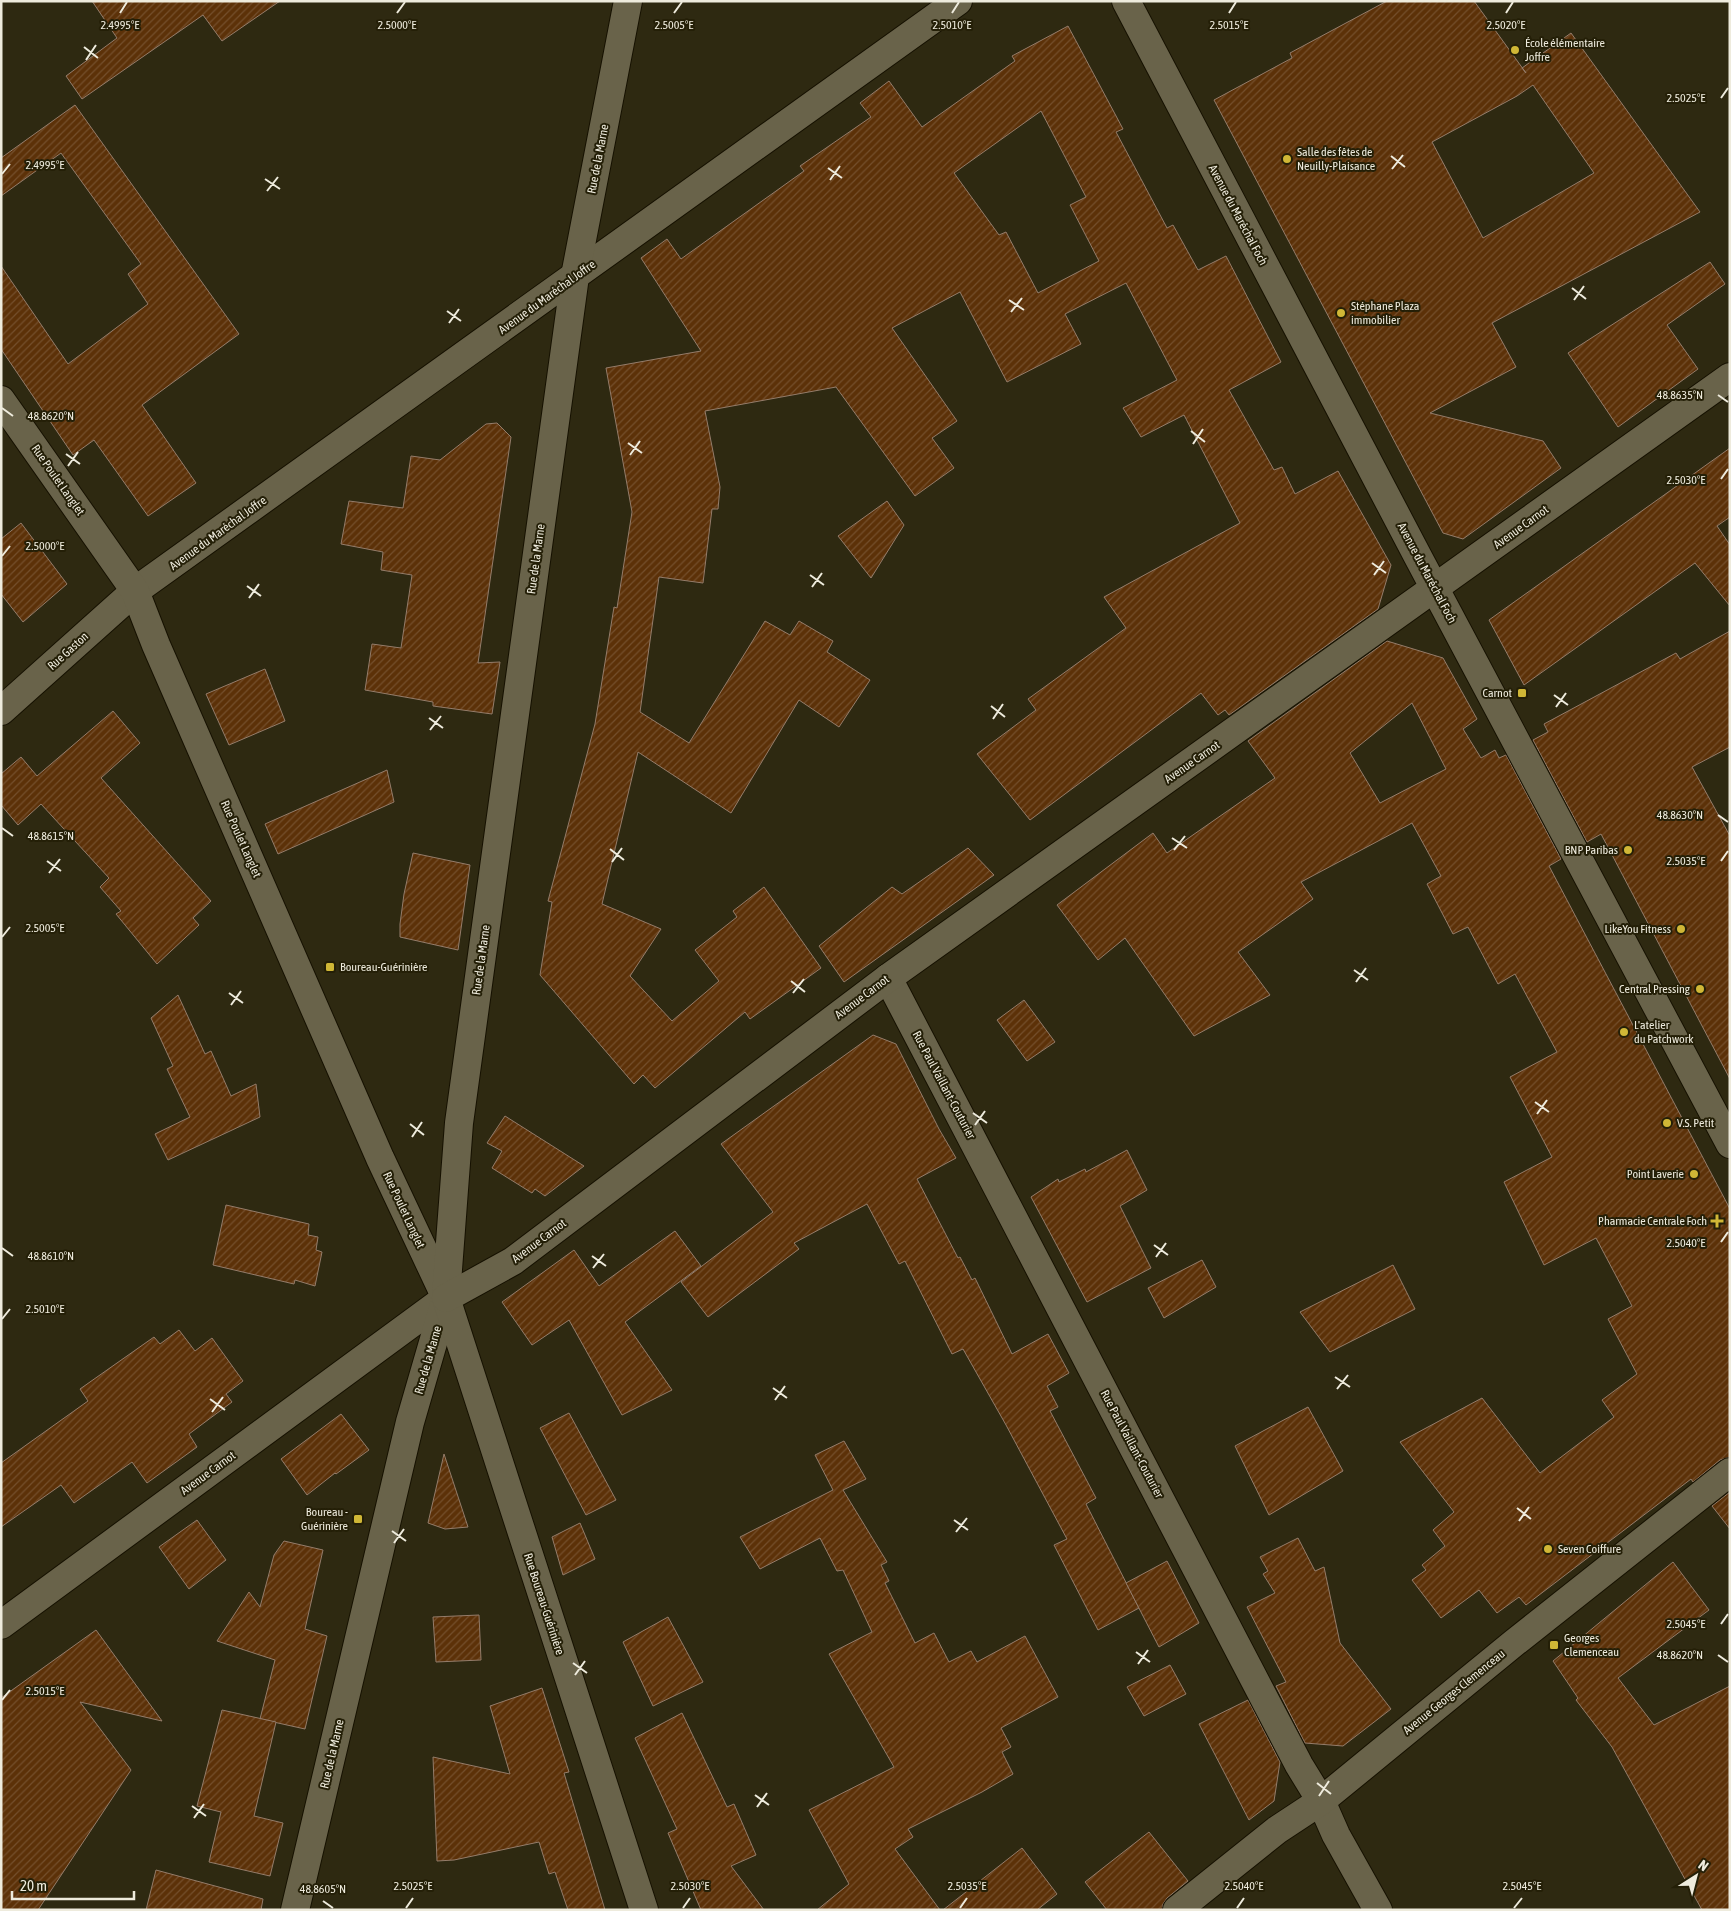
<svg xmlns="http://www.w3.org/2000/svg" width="1731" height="1911" viewBox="0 0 1731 1911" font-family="'Asap Condensed',sans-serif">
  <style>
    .building { fill: url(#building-hatch); stroke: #947c6a; fill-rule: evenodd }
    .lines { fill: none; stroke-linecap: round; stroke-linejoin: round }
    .street-casing { stroke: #161100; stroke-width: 30 }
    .secondary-casing { stroke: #161100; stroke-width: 30 }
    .street { stroke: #69634a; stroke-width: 28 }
    .secondary { stroke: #69634a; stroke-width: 28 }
    .ticks { fill: none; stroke: #eeebdd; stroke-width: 2 }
    .poi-dot { fill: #d0b736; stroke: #241f07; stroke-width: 2 }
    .labels { text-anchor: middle; stroke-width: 4; stroke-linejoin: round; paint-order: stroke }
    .poi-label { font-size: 12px; fill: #eeebdd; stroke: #241f07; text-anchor: start }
    .street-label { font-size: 12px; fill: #eeebdd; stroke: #241f07 }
    .ticks-label { font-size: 12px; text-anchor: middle; fill: #eeebdd; stroke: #241f07; stroke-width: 4; stroke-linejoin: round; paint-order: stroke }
  </style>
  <defs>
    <pattern id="building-hatch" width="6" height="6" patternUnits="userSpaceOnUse" patternTransform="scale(1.25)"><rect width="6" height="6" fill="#5c3108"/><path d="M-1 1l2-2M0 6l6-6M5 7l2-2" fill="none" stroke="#744f2c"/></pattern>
  </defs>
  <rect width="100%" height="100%" fill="#2e2911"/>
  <g class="building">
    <path d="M 92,1 L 280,1 L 222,41 L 203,15 L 82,99 L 66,76 L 117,38 Z"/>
    <path d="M 1387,1 L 1474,1 L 1526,73 L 1522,68 L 1571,33 L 1700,212 L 1492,323 L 1516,367 L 1430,413 L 1543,441 L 1561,468 L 1463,539 L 1443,533 L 1214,100 L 1292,58 L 1290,53 ZM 1533,85 L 1594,173 L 1483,238 L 1432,142 L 1517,96 Z"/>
    <path d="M 1068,26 L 1123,129 L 1116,132 L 1167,228 L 1173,225 L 1198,270 L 1226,256 L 1281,362 L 1229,390 L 1274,470 L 1282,467 L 1295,494 L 1338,471 L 1391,565 L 1378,609 L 1229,715 L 1225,710 L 1218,715 L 1201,693 L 1030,820 L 977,754 L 1036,710 L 1028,699 L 1126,628 L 1104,597 L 1240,523 L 1184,415 L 1141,437 L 1123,408 L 1177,380 L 1126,283 L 1065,314 L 1081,344 L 1007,382 L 960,292 L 892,328 L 957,421 L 932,438 L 954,468 L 915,496 L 836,387 L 705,411 L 720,487 L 718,509 L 712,509 L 703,583 L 659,577 L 640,712 L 689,743 L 765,621 L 790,635 L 799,621 L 833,641 L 827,652 L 870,680 L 839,727 L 799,700 L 731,813 L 638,752 L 602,904 L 661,929 L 630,976 L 672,1021 L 719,981 L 695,950 L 737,917 L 733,911 L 764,887 L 821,968 L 750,1019 L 745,1012 L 655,1088 L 643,1075 L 634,1084 L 540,975 L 552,902 L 548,901 L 595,724 L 614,607 L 617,608 L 632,512 L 606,368 L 701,351 L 641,258 L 667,239 L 681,259 L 804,171 L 800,166 L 871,117 L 860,103 L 889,81 L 922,127 L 1015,61 L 1012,56 ZM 1041,111 L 1086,197 L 1070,205 L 1099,261 L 1038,293 L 1006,232 L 999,235 L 954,173 Z"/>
    <path d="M 75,105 L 239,334 L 142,405 L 196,483 L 148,516 L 94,440 L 73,455 L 1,349 L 1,266 L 68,364 L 148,304 L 128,274 L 141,264 L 61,153 L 1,196 L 1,158 Z"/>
    <path d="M 1710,262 L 1725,284 L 1667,325 L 1698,369 L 1618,427 L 1568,353 Z"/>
    <path d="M 497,423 L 511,437 L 478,663 L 500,662 L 492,714 L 433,706 L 433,702 L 365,690 L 372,644 L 401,648 L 412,575 L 381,570 L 383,552 L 341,544 L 349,501 L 403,508 L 411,456 L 440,460 L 486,424 Z"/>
    <path d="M 1730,448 L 1730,517 L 1717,526 L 1730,545 L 1730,606 L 1695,563 L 1524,685 L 1489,620 Z"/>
    <path d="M 887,501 L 904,525 L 871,578 L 838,536 Z"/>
    <path d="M 21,523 L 67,584 L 23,622 L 1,594 L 1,539 Z"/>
    <path d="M 1730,631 L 1730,747 L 1692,767 L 1730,836 L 1730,1079 L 1601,834 L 1587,842 L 1533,740 L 1548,732 L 1544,724 L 1676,653 L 1680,659 Z"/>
    <path d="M 1387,641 L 1443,658 L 1477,719 L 1463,729 L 1481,758 L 1495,750 L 1499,758 L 1506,755 L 1561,859 L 1549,866 L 1730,1209 L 1730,1457 L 1720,1460 L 1693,1482 L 1691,1479 L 1526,1605 L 1519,1597 L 1497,1613 L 1479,1590 L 1441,1618 L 1412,1580 L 1426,1570 L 1422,1565 L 1445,1546 L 1433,1530 L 1454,1512 L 1400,1442 L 1482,1398 L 1540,1473 L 1614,1417 L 1602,1400 L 1637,1374 L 1608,1319 L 1632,1306 L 1596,1238 L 1544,1265 L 1504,1182 L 1552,1157 L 1510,1077 L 1557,1052 L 1515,974 L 1498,984 L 1468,927 L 1453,934 L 1427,884 L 1441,876 L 1412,823 L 1301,882 L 1313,899 L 1238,952 L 1270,995 L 1194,1036 L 1125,938 L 1098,960 L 1057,905 L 1153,833 L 1167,853 L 1275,778 L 1248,741 ZM 1412,703 L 1446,769 L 1380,803 L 1350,753 Z"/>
    <path d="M 265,669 L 285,721 L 229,745 L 206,694 Z"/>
    <path d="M 113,711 L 140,743 L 101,778 L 211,901 L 193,918 L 199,925 L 157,964 L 116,914 L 121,911 L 100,887 L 109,878 L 41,804 L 18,825 L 1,805 L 1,774 L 21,757 L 37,776 Z"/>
    <path d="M 387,770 L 394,802 L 278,854 L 265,824 Z"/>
    <path d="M 968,848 L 994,875 L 844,982 L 819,946 L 892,887 L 902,894 Z"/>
    <path d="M 413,853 L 470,865 L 458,950 L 400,937 L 400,924 L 404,894 Z"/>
    <path d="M 178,995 L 205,1054 L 211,1051 L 231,1096 L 256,1084 L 260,1117 L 168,1160 L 155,1134 L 190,1117 L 167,1069 L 173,1066 L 151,1018 Z"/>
    <path d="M 1024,1000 L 1055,1042 L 1027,1061 L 997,1020 Z"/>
    <path d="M 873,1035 L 896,1044 L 939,1129 L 956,1158 L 917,1179 L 958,1258 L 960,1257 L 972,1280 L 975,1278 L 1012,1354 L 1048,1334 L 1069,1373 L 1047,1386 L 1058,1407 L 1050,1411 L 1096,1498 L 1086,1504 L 1139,1608 L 1098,1630 L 1054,1545 L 1067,1539 L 1006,1425 L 963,1349 L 952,1354 L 905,1261 L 899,1264 L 867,1204 L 794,1243 L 799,1249 L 708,1317 L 681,1282 L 773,1212 L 721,1144 Z"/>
    <path d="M 505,1116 L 584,1166 L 545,1196 L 535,1189 L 532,1193 L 492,1168 L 502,1151 L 487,1143 Z"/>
    <path d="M 1127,1150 L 1147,1190 L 1120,1206 L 1151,1268 L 1087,1302 L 1031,1197 L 1058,1179 L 1059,1182 L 1085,1169 L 1086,1172 Z"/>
    <path d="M 226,1205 L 309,1224 L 308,1235 L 318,1237 L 316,1250 L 322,1252 L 315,1286 L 295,1280 L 294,1284 L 213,1265 Z"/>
    <path d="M 675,1231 L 701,1266 L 625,1322 L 672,1390 L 622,1415 L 569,1320 L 532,1345 L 502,1302 L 574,1250 L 599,1286 Z"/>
    <path d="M 1202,1260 L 1216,1287 L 1164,1318 L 1148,1288 Z"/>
    <path d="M 1393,1265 L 1415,1309 L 1330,1352 L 1300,1312 Z"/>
    <path d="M 179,1330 L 195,1351 L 212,1338 L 243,1381 L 226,1394 L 232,1402 L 189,1434 L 197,1447 L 147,1483 L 132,1462 L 74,1503 L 61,1485 L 1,1527 L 1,1463 L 88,1401 L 80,1389 L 154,1337 L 160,1344 Z"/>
    <path d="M 1308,1407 L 1343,1471 L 1269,1515 L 1235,1446 Z"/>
    <path d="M 569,1413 L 616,1500 L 586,1515 L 540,1428 Z"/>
    <path d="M 341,1414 L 369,1450 L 336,1474 L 335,1473 L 307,1495 L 281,1459 Z"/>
    <path d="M 844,1441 L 866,1479 L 843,1490 L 887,1562 L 881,1565 L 889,1581 L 885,1583 L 915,1643 L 934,1633 L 949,1662 L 971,1651 L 977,1662 L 1025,1636 L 1058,1697 L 1001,1728 L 1011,1747 L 1002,1752 L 1013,1774 L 982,1792 L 908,1829 L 913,1837 L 895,1849 L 940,1910 L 817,1910 L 849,1884 L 809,1810 L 894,1767 L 829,1654 L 872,1632 L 843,1570 L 837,1571 L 820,1538 L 760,1569 L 740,1537 L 833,1490 L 815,1455 Z"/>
    <path d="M 444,1454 L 468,1527 L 445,1529 L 428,1523 Z"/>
    <path d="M 1730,1492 L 1730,1529 L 1712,1506 Z"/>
    <path d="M 197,1520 L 226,1560 L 189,1589 L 159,1547 Z"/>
    <path d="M 580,1523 L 595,1559 L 563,1575 L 552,1537 Z"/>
    <path d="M 1298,1538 L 1315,1571 L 1324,1567 L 1340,1643 L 1391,1709 L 1343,1746 L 1305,1743 L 1276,1686 L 1286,1682 L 1247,1607 L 1275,1593 L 1263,1574 L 1268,1571 L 1260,1557 Z"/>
    <path d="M 284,1541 L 323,1550 L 305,1629 L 327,1636 L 305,1729 L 260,1719 L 275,1660 L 217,1641 L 249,1592 L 260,1607 L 274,1555 Z"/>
    <path d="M 1167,1561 L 1199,1623 L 1159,1647 L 1126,1583 Z"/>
    <path d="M 1673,1562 L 1709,1610 L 1618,1678 L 1654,1725 L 1730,1686 L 1730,1910 L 1702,1910 L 1612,1747 L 1576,1700 L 1578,1698 L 1553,1661 Z"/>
    <path d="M 479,1615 L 481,1660 L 436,1662 L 433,1617 Z"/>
    <path d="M 668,1617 L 703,1682 L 653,1706 L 623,1642 Z"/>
    <path d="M 96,1630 L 162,1721 L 80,1702 L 131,1770 L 38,1910 L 1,1910 L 1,1698 Z"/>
    <path d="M 1170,1665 L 1186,1694 L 1144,1716 L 1127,1687 Z"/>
    <path d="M 542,1688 L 569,1772 L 564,1773 L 605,1910 L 568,1910 L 555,1872 L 549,1874 L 539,1842 L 454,1860 L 437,1861 L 433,1757 L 510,1774 L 490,1706 Z"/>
    <path d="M 1248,1700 L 1280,1762 L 1274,1801 L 1249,1820 L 1199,1724 Z"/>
    <path d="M 222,1710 L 276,1722 L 254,1816 L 283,1823 L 270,1876 L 209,1862 L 221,1812 L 197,1806 Z"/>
    <path d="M 682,1713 L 727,1807 L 734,1804 L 756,1855 L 731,1866 L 764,1910 L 701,1910 L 668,1833 L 677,1829 L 635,1738 Z"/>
    <path d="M 1149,1832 L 1188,1881 L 1167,1898 L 1163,1904 L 1162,1910 L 1107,1910 L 1085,1882 Z"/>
    <path d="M 1022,1848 L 1057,1894 L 1037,1910 L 943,1910 Z"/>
    <path d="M 156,1870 L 263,1899 L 261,1910 L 146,1910 Z"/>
  </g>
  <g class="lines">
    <g class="street-casing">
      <g id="street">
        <path d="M 1,711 L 135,591 L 958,1"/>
        <path d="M 888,978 L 1299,1765 L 1321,1801 L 1336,1835 L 1378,1910"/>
        <path d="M 1,1625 L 446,1298"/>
        <path d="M 295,1910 L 410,1422 L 446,1298"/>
      </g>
    </g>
    <g class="secondary-casing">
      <g id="secondary">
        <path d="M 1126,1 L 1417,555 L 1730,1144"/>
        <path d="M 1,400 L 135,591 L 156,645 L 380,1158 L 446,1298 L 644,1910"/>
        <path d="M 446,1296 L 459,1123 L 575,276 L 628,1"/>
        <path d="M 446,1298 L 513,1261 L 888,978 L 1730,377"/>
        <path d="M 1177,1910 L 1277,1830 L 1321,1801 L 1514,1643 L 1730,1472"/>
      </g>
    </g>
    <use href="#street" class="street"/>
    <use href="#secondary" class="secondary"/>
  </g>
  <path class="ticks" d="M 120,13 L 127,2M 397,13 L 405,2M 674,13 L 682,2M 952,13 L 959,2M 1229,13 L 1236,2M 1506,13 L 1513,2M 84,47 L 98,58M 86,60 L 96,45M 1721,98 L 1728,88M 1391,156 L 1405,167M 828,168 L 842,178M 1392,169 L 1403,155M 2,174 L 10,164M 265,179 L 280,189M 830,180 L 840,166M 267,191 L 278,177M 1572,288 L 1586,299M 1009,300 L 1024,310M 1574,300 L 1584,286M 447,311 L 461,321M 1011,312 L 1022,298M 449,323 L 459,309M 1718,395 L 1728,402M 2,408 L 13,416M 1191,431 L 1205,442M 628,443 L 642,453M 1193,444 L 1203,429M 66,454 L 80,464M 630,455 L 640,441M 68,466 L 78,452M 1721,479 L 1728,469M 2,556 L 10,546M 1372,563 L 1386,573M 810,575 L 824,585M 1374,575 L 1384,561M 247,586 L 261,596M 812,587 L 822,573M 249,598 L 259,584M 1554,695 L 1568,705M 991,706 L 1005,717M 1556,707 L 1566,693M 429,718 L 443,728M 993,719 L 1003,704M 430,730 L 441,716M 1718,815 L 1728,822M 2,828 L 13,836M 1172,838 L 1187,848M 610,849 L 624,860M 1174,850 L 1185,836M 47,861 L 61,871M 1721,861 L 1728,851M 612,862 L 622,848M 49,873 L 60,859M 2,937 L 10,927M 1354,970 L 1368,980M 791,981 L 805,992M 1356,982 L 1366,968M 229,993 L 243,1003M 793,993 L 804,979M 231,1005 L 241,991M 1535,1102 L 1549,1112M 973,1113 L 987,1123M 1537,1114 L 1547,1100M 410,1124 L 424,1135M 975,1125 L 985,1111M 412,1137 L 422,1122M 1721,1242 L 1728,1232M 1154,1245 L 1168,1255M 2,1248 L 13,1256M 592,1256 L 606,1266M 1156,1257 L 1166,1243M 593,1268 L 604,1254M 2,1319 L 10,1309M 1335,1377 L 1350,1387M 773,1388 L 787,1398M 1337,1389 L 1348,1375M 210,1399 L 225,1410M 775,1400 L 785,1386M 212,1412 L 223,1397M 1517,1508 L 1531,1519M 954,1520 L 968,1530M 1519,1521 L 1529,1507M 392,1531 L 406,1541M 956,1532 L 967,1518M 394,1543 L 404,1529M 1721,1624 L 1728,1614M 1136,1652 L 1150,1662M 1718,1655 L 1728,1662M 573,1663 L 587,1673M 1138,1664 L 1148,1650M 575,1675 L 585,1661M 2,1700 L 10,1690M 1317,1783 L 1331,1794M 755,1795 L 769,1805M 1319,1796 L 1329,1781M 192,1806 L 206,1816M 757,1807 L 767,1793M 194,1818 L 204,1804M 323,1901 L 333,1908M 406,1908 L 413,1898M 683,1908 L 690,1898M 960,1908 L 967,1898M 1237,1908 L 1244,1898M 1514,1908 L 1522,1898"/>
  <g class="poi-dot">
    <circle cx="1515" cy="50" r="5"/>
    <circle cx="1287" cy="159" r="5"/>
    <circle cx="1341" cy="313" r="5"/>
    <rect x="1517" y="688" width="10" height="10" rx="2.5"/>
    <circle cx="1628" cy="850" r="5"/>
    <circle cx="1681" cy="929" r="5"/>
    <rect x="325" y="962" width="10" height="10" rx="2.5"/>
    <circle cx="1700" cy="989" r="5"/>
    <circle cx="1624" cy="1032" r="5"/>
    <circle cx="1667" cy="1123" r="5"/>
    <circle cx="1694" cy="1174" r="5"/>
    <path d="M1714.5 1213.5h5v5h5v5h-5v5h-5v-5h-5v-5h5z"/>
    <rect x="353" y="1514" width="10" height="10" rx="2.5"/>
    <circle cx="1548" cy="1549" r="5"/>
    <rect x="1549" y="1640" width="10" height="10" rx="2.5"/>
  </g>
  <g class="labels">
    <g class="poi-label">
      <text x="1525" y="47">École élémentaire<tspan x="1525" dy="14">Joffre</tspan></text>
      <text x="1297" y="156">Salle des fêtes de<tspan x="1297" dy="14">Neuilly-Plaisance</tspan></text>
      <text x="1351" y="310">Stéphane Plaza<tspan x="1351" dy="14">immobilier</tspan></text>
      <text x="1512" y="697" text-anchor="end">Carnot</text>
      <text x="1618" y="854" text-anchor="end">BNP Paribas</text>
      <text x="1671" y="933" text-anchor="end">LikeYou Fitness</text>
      <text x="340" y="971">Boureau-Guérinière</text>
      <text x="1690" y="993" text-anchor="end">Central Pressing</text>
      <text x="1634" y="1029">L'atelier<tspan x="1634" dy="14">du Patchwork</tspan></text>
      <text x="1677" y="1127">V.S. Petit</text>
      <text x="1684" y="1178" text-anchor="end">Point Laverie</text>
      <text x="1707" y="1225" text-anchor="end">Pharmacie Centrale Foch</text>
      <text x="348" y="1516" text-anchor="end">Boureau -<tspan x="348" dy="14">Guérinière</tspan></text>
      <text x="1558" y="1553">Seven Coiffure</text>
      <text x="1564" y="1642">Georges<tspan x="1564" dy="14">Clemenceau</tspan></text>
    </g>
    <g class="street-label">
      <text transform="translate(598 159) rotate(-79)" y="4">Rue de la Marne</text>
      <text transform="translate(1238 215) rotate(62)" y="4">Avenue du Maréchal Foch</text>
      <text transform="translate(547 297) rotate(-36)" y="4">Avenue du Maréchal Joffre</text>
      <text transform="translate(58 480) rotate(55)" y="4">Rue Poulet Langlet</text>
      <text transform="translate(1521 527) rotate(-36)" y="4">Avenue Carnot</text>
      <text transform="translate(218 533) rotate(-36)" y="4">Avenue du Maréchal Joffre</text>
      <text transform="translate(536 559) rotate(-82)" y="4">Rue de la Marne</text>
      <text transform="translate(1427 573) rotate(62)" y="4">Avenue du Maréchal Foch</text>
      <text transform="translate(68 651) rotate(-42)" y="4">Rue Gaston</text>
      <text transform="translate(1192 762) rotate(-35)" y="4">Avenue Carnot</text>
      <text transform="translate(241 839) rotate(66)" y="4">Rue Poulet Langlet</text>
      <text transform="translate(481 960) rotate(-82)" y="4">Rue de la Marne</text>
      <text transform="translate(862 997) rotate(-37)" y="4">Avenue Carnot</text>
      <text transform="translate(944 1085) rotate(62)" y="4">Rue Paul Vaillant-Couturier</text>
      <text transform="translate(404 1210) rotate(65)" y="4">Rue Poulet Langlet</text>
      <text transform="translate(539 1241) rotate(-37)" y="4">Avenue Carnot</text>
      <text transform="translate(428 1360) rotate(-74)" y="4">Rue de la Marne</text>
      <text transform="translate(1132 1444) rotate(62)" y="4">Rue Paul Vaillant-Couturier</text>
      <text transform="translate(208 1473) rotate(-36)" y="4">Avenue Carnot</text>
      <text transform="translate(544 1604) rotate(72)" y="4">Rue Boureau-Guérinière</text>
      <text transform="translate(1454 1692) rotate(-39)" y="4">Avenue Georges Clemenceau</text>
      <text transform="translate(332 1754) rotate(-77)" y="4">Rue de la Marne</text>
    </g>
  </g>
  <g class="ticks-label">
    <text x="120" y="29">2.4995°E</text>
    <text x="397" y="29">2.5000°E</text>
    <text x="674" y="29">2.5005°E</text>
    <text x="952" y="29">2.5010°E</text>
    <text x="1229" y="29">2.5015°E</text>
    <text x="1506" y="29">2.5020°E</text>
    <text x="1686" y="102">2.5025°E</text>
    <text x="45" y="169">2.4995°E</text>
    <text x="1680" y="399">48.8635°N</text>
    <text x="51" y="420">48.8620°N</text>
    <text x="1686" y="484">2.5030°E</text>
    <text x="45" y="550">2.5000°E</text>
    <text x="1680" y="819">48.8630°N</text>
    <text x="51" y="840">48.8615°N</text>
    <text x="1686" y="865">2.5035°E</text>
    <text x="45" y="932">2.5005°E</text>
    <text x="1686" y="1247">2.5040°E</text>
    <text x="51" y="1260">48.8610°N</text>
    <text x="45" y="1313">2.5010°E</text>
    <text x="1686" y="1628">2.5045°E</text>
    <text x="1680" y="1659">48.8620°N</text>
    <text x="45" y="1695">2.5015°E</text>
    <text x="413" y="1890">2.5025°E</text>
    <text x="690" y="1890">2.5030°E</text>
    <text x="967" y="1890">2.5035°E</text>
    <text x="1244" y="1890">2.5040°E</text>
    <text x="1522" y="1890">2.5045°E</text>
    <text x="323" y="1893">48.8605°N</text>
  </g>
  <rect width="1731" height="1911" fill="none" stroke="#eeebdd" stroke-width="5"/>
  <g transform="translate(1696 1876) rotate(36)" stroke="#241f07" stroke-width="4" paint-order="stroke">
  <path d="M0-4L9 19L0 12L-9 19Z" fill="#eeebdd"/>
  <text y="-8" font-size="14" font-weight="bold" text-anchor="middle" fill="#eeebdd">N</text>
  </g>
  <path d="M12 1891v8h122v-8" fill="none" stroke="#eeebdd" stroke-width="2.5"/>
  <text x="20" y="1891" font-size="15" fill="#eeebdd" stroke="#241f07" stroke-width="4" paint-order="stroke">20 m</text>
</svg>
